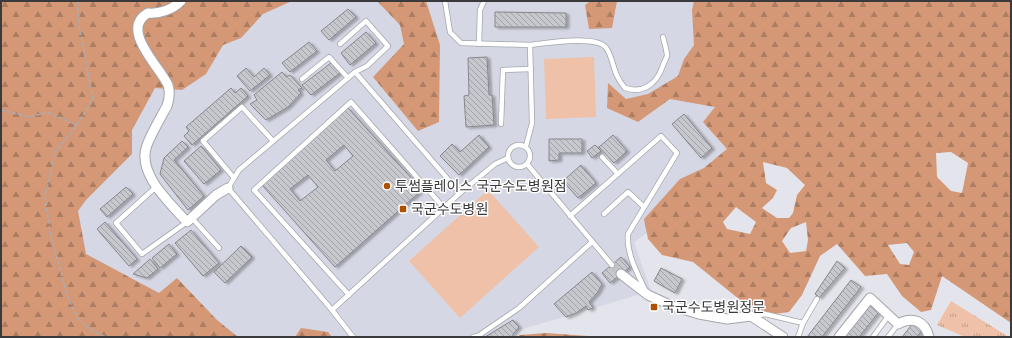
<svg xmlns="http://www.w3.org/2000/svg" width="1012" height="338" viewBox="0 0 1012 338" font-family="Jost,'Noto Sans KR',sans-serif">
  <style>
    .built { fill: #d5d7e4 }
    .grass { fill: url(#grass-tufts) }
    .forest { fill: url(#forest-firs); fill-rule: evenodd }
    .pitch { fill: #efc1a8 }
    .building { fill: url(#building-back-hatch); stroke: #86878d; fill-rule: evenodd; filter: url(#shadow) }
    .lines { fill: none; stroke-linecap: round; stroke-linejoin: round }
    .minor-tunnel { stroke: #c2c3c9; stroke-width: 9; stroke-dasharray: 9 4.5; stroke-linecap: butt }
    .service-casing { stroke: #a4a6ab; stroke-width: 6 }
    .minor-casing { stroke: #a4a6ab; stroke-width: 11 }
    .path { stroke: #abacb1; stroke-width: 1.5; stroke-dasharray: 4 2; stroke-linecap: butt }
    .service { stroke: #fff; stroke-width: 4.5 }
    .minor { stroke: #fff; stroke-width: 9 }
    .poi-dot { fill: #af5000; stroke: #fff; stroke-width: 1.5 }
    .labels { text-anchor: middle; stroke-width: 3; stroke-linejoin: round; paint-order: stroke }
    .poi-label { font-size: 14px; fill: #3a3a3d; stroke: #fff; text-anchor: start }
  </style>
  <defs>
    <pattern id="grass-tufts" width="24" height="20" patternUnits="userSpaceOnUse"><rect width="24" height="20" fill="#efc1a8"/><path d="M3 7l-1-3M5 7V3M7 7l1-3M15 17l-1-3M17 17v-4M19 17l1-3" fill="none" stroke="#c39e8a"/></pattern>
    <pattern id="forest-firs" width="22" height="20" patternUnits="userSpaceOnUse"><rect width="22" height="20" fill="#d49876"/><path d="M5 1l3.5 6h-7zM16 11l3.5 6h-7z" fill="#ad7d62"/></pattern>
    <pattern id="building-back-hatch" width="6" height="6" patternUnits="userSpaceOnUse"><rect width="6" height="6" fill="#c6c8ce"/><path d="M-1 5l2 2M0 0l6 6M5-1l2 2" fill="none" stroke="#a2a3a8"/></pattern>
    <filter id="shadow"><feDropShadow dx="3" dy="1.5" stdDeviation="1" flood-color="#0004"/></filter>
  </defs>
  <rect width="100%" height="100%" fill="#e4e5ec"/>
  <path class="built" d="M 106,1 L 788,1 L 839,20 L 671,217 L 634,242 L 651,291 L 496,337 L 121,337 L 65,251 Z"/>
  <path class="grass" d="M 951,301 L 1009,337 L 965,337 L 937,325 Z"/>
  <g class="forest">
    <path d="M 1,1 L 292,1 L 263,14 L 241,38 L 223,45 L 206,74 L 182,90 L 155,88 L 132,130 L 132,154 L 86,200 L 78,211 L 86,254 L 159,293 L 177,278 L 217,320 L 238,337 L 1,337 Z"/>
    <path d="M 377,1 L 426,1 L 440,45 L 439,122 L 418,131 L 373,77 L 404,44 L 400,25 Z"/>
    <path d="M 590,1 L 617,1 L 612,28 L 589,29 L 585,5 Z"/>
    <path d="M 694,1 L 1011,1 L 1011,323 L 942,276 L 931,310 L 921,312 L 902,296 L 887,274 L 865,276 L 837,244 L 820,256 L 802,295 L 789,312 L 760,316 L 693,262 L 662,255 L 648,239 L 644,219 L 680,179 L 704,168 L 727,149 L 703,122 L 715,107 L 670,99 L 638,122 L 607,108 L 608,83 L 626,99 L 648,94 L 678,76 L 684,59 L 694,45 L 692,10 ZM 951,152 L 968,163 L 962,193 L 951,191 L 937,177 L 936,153 ZM 763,162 L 787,168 L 805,185 L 797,195 L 793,213 L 789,218 L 777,218 L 762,208 L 773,198 L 777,190 L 766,183 ZM 736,207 L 756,222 L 750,234 L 727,229 L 723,222 ZM 806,222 L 808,240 L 806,251 L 790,253 L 782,241 L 791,228 ZM 907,243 L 914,252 L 909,265 L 900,264 L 888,245 Z"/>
    <path d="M 301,328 L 328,332 L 332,337 L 295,337 Z"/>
    <path d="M 546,333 L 588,336 L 617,336 L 616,337 L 517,337 L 520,335 Z"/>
  </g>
  <g class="pitch">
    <path d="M 594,57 L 596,117 L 546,119 L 544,59 Z"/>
    <path d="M 488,190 L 539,247 L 460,318 L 409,261 Z"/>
  </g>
  <g class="building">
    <path d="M 348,9 L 356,17 L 329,40 L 321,31 Z"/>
    <path d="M 495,12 L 566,13 L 566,27 L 495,27 Z"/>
    <path d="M 366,32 L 376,43 L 350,65 L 341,53 Z"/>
    <path d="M 309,42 L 317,51 L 290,72 L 282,63 Z"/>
    <path d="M 487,57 L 489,95 L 492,95 L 494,125 L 466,127 L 464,96 L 469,95 L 468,58 Z"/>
    <path d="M 331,63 L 340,73 L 311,95 L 302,85 Z"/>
    <path d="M 246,68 L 254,77 L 264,68 L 270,75 L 250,91 L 237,76 Z"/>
    <path d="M 282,72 L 286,77 L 290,75 L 302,88 L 298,90 L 301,93 L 288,107 L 266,120 L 250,104 L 257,100 L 254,95 L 261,89 Z"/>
    <path d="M 231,88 L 235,93 L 241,88 L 248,96 L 192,145 L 184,136 L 189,131 L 186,127 Z"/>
    <path d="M 348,108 L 422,190 L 335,267 L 262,185 ZM 344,145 L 353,156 L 335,171 L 326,160 ZM 308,175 L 318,187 L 300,201 L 290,189 Z"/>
    <path d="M 684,114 L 712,148 L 701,158 L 672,124 Z"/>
    <path d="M 479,135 L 489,147 L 459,175 L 440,156 L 452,144 L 460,152 Z"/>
    <path d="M 613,135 L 627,151 L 614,163 L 599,147 Z"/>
    <path d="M 549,139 L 582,139 L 582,153 L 559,153 L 559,160 L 549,161 Z"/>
    <path d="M 182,141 L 188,147 L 174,160 L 204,196 L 188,210 L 160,174 L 164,158 Z"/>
    <path d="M 595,145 L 601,151 L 592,158 L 587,151 Z"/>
    <path d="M 201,146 L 221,170 L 204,184 L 184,161 Z"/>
    <path d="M 581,165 L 596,183 L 578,198 L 563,181 Z"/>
    <path d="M 126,187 L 133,194 L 107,217 L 100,209 Z"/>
    <path d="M 105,222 L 137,259 L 129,266 L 97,229 Z"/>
    <path d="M 191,230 L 219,263 L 203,276 L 175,243 Z"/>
    <path d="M 169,244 L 177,254 L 160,268 L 152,258 Z"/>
    <path d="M 241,246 L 252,257 L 225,283 L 214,272 Z"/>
    <path d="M 621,257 L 630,267 L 610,283 L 602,273 Z"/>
    <path d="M 150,259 L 158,269 L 147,278 L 133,274 Z"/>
    <path d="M 837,261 L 845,268 L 819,298 L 815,294 Z"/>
    <path d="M 661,268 L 682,279 L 675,293 L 654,281 Z"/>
    <path d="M 592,272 L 602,284 L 598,292 L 589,302 L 593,308 L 588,310 L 586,306 L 576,313 L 566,317 L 554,304 Z"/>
    <path d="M 851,280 L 861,287 L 822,337 L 807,337 Z"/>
    <path d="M 870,305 L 879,312 L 859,337 L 845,337 Z"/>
    <path d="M 513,320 L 519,327 L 511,337 L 485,337 Z"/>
    <path d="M 914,322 L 923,329 L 917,337 L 902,337 Z"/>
  </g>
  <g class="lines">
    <path class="minor-tunnel" d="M 612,265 L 621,274"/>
    <g class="service-casing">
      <g id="service">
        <path d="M 445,1 L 450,32 L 461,43 L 530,45 L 532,123 L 526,146"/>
        <path d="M 340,44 L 366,21 L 388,46 L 367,66 L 355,72"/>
        <path d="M 479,44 L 480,10 L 484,1"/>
        <path d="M 530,45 C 546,43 599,34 607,49 C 615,63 612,73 625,88 C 643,94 656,84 662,68 C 663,64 666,59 667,56 C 667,50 664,42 663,37"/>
        <path d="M 302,79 L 329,57 L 348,78"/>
        <path d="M 501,124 L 503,70 L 531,69"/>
        <circle cx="519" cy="156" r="11"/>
        <path d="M 602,157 L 618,174"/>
        <path d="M 527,164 L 612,265"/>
        <path d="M 234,178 L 203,141 L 242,107 L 273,141"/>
        <path d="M 156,187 L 116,223 L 142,254 L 187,222"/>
        <path d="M 460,193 L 332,310 L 228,188 L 239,170 L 355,72 L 460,193 L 495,164 L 508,158"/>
        <path d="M 604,214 L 628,192 L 644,207"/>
        <path d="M 570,216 L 661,136 L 677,153 L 628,234 C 626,254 638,274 646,292"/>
        <path d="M 191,217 L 219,248"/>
        <path d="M 349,295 L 254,190 L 351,102 L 444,208"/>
        <path d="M 332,310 L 353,337"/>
        <path d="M 754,316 L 765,314 L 803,323"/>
        <path d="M 473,337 L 478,336 L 519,308 L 592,242"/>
        <path d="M 798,337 L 803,323 L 817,299"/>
        <path d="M 873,337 L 889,315"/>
        <path d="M 888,337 L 898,324"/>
      </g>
    </g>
    <g class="minor-casing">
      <g id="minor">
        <path d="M 181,1 C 172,10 159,14 148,13 C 119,29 160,67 168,85 C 170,91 169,100 167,106 C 160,119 152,132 147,145 C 136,173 170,203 187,222 L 216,195 L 228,188"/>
        <path d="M 621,274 L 648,295 L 672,306 L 699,314 L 727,319 L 751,316 L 783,337"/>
        <path d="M 839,337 L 870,298 L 898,324 C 913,316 925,321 929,337"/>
      </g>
    </g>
    <g class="path">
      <path d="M 78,1 L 79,25 L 93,100 L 72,132 L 55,152 L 45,197 L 51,236 L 67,295 L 78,319 L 94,332 L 106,337"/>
      <path d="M 1,110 L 30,117 L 47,112 L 77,125"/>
    </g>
    <use href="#service" class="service"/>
    <use href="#minor" class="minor"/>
  </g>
  <g class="poi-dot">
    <circle cx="387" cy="186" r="4"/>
    <rect x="399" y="205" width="8" height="8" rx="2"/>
    <rect x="650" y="303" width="8" height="8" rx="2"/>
  </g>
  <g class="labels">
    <g class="poi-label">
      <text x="395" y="191">투썸플레이스 국군수도병원점</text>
      <text x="411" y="214">국군수도병원</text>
      <text x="662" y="312">국군수도병원정문</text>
    </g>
  </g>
  <rect width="1012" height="338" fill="none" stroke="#3a3a3d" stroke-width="4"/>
</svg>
